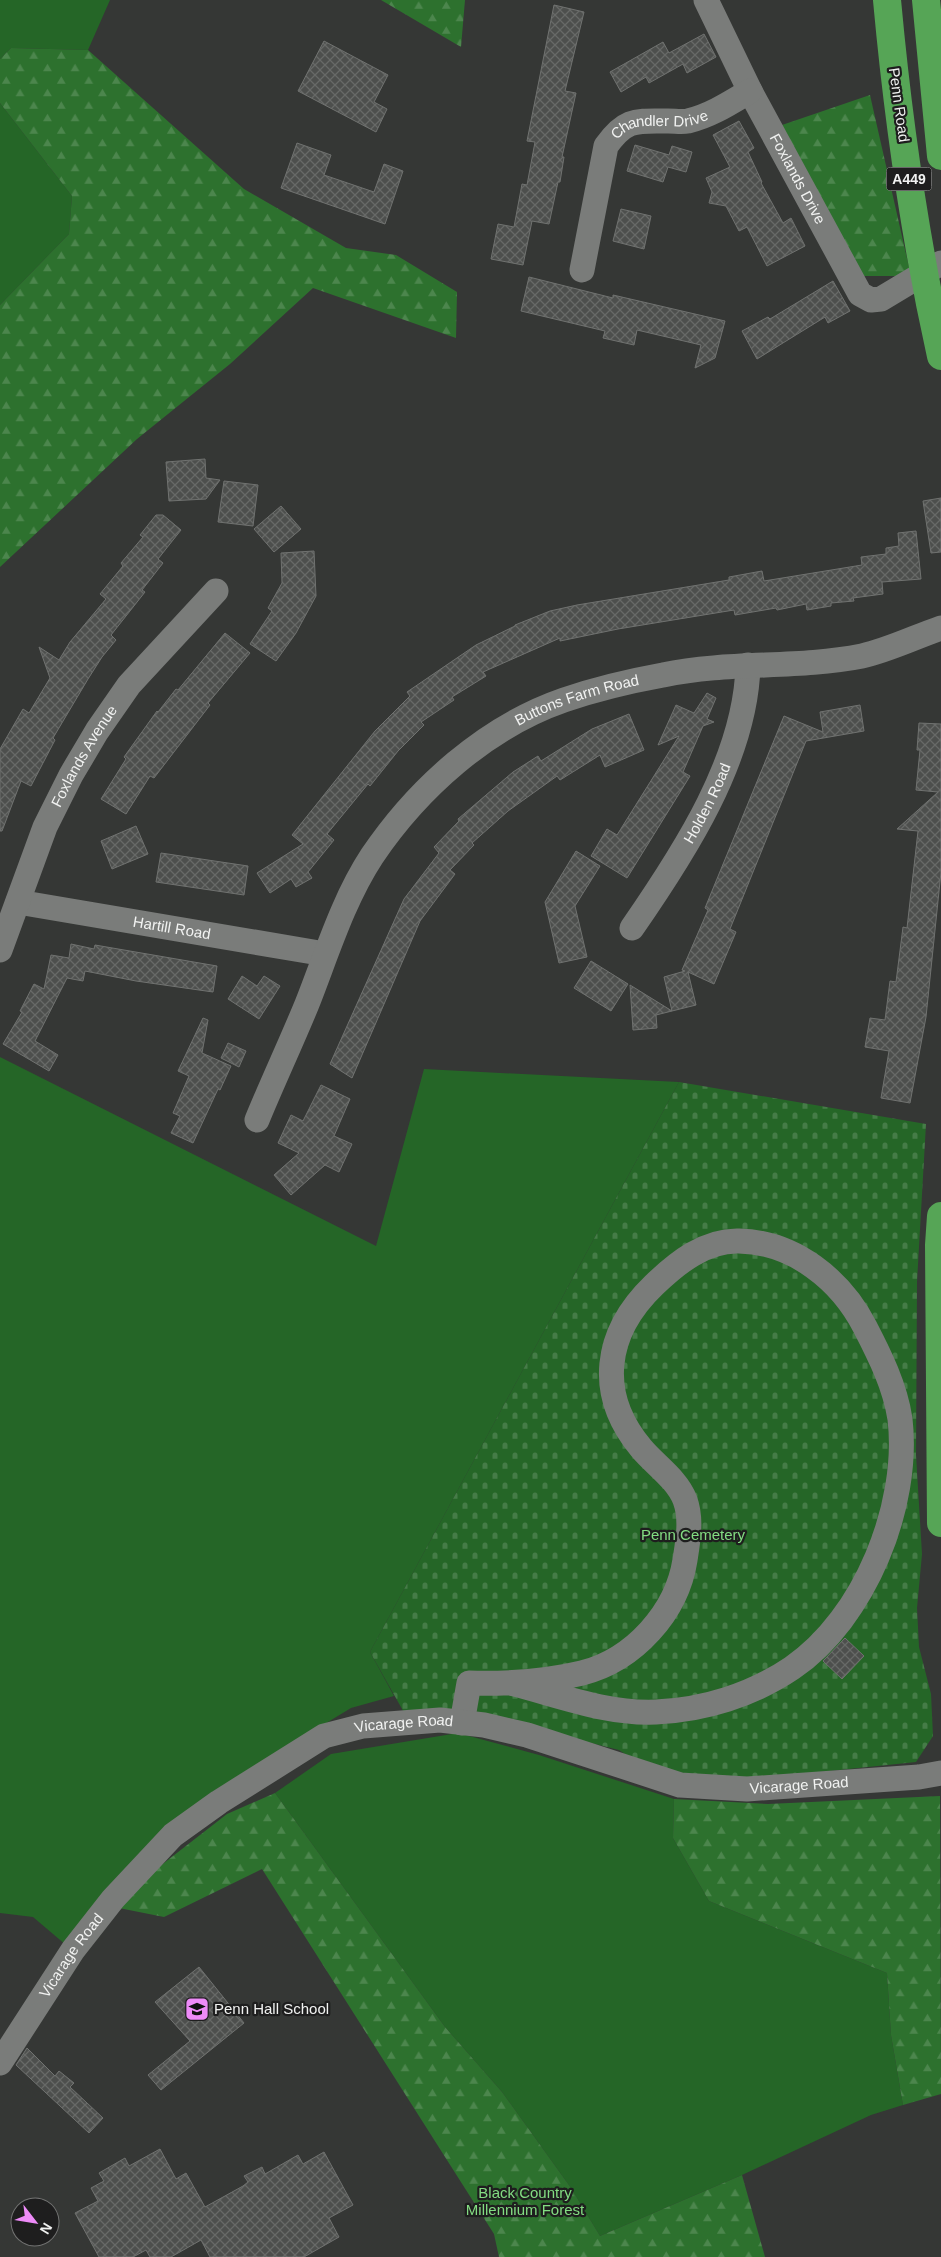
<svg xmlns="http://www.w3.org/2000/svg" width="941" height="2257" viewBox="0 0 941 2257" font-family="Arial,sans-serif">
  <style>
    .grass { fill: #256627 }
    .forest { fill: url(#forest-firs) }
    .cemetery { fill: url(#cemetery-stones) }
    .building { fill: url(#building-cross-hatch); stroke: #707270 }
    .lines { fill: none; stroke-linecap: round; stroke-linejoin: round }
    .street { stroke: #7a7c7a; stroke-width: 25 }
    .highway { stroke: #56a556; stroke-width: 28 }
    .labels { text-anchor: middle; stroke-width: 4.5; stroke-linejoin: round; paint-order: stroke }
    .shield { fill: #1e1e1e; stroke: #b2b2b2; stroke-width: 1 }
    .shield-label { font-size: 14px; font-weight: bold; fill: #f1f2f1 }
    .street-label { font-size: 15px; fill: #f1f2f1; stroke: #1e1e1e }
    .park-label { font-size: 15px; fill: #83dc82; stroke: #1e1e1e }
    .poi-label { font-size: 15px; fill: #f1f2f1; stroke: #1e1e1e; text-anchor: start }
  </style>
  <defs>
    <pattern id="forest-firs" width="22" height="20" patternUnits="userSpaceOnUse" patternTransform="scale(1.25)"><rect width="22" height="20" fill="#2d712e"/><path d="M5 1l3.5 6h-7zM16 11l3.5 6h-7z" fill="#4c864d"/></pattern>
    <pattern id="cemetery-stones" width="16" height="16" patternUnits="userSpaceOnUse" patternTransform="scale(1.25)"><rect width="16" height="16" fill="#256627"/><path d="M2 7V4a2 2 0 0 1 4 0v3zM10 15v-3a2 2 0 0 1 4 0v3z" fill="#457c47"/></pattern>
    <pattern id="building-cross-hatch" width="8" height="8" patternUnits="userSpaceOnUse" patternTransform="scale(1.25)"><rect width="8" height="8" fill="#4d4f4d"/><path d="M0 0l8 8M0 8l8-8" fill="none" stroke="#676967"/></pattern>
  </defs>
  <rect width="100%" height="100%" fill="#353735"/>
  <g class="grass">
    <path d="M 0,0 L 110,0 L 88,50 L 11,48 L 0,59 Z"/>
    <path d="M 0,103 L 72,196 L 69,234 L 0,305 Z"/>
    <path d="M 0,1057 L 376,1246 L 424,1069 L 679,1082 L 370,1652 L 394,1696 L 351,1708 L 211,1793 L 66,1945 L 33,1917 L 0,1913 Z"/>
    <path d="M 458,1733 L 539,1755 L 674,1799 L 673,1838 L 709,1901 L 887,1973 L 891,2035 L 903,2105 L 871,2115 L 742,2175 L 600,2236 L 571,2188 L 502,2092 L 445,2027 L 275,1793 L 331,1754 Z"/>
  </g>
  <g class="forest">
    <path d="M 381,0 L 465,0 L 461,47 Z"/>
    <path d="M 11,48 L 88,50 L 244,189 L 346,248 L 396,255 L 457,292 L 456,338 L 313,288 L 230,364 L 137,439 L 0,567 L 0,305 L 69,234 L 72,196 L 0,103 L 0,59 Z"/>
    <path d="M 870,95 L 911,276 L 860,276 L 782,125 Z"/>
    <path d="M 275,1793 L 445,2027 L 502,2092 L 571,2188 L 600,2236 L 742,2175 L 765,2257 L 499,2257 L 494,2234 L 262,1869 L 164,1917 L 119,1908 L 146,1877 L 227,1814 Z"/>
    <path d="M 940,1796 L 941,2094 L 903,2105 L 891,2035 L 887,1973 L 709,1901 L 673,1838 L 674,1799 L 768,1804 Z"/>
  </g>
  <path class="cemetery" d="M 679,1082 L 926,1124 L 917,1282 L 916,1455 L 922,1554 L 917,1608 L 919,1647 L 931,1694 L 933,1736 L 916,1762 L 732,1781 L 681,1778 L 640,1764 L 619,1750 L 543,1731 L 406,1716 L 370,1652 Z"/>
  <g class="building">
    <path d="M 554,5 L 584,12 L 565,91 L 576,93 L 562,157 L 564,157 L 560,182 L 558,182 L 549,224 L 532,221 L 523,265 L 491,259 L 498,224 L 514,227 L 522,184 L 527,185 L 535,142 L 527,141 Z"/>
    <path d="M 704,34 L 716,57 L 687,73 L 683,64 L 649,83 L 646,77 L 621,92 L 610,72 L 663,42 L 669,53 Z"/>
    <path d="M 324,41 L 388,75 L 374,102 L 387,109 L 376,132 L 298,91 Z"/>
    <path d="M 739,121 L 754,148 L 748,152 L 762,182 L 761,183 L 783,223 L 791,218 L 805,246 L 767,266 L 747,227 L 739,231 L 726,206 L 709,203 L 712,192 L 706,178 L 730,167 L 713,135 Z"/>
    <path d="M 297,143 L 331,155 L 324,175 L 374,192 L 384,164 L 403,171 L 385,224 L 281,188 Z"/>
    <path d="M 635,145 L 669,155 L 672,146 L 692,152 L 686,172 L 668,167 L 663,182 L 627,171 Z"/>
    <path d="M 621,209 L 651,216 L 644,249 L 613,241 Z"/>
    <path d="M 529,277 L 613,298 L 613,295 L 725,321 L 715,358 L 695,368 L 701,345 L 637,330 L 634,345 L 603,338 L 605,331 L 521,311 Z"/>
    <path d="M 833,281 L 850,311 L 828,323 L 825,317 L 757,359 L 742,331 L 768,317 L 770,319 Z"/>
    <path d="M 205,459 L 206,478 L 220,480 L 206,499 L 169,501 L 166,462 Z"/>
    <path d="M 224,481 L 258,485 L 253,526 L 218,522 Z"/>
    <path d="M 941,498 L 941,552 L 931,553 L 923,501 Z"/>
    <path d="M 281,506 L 301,529 L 274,552 L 254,529 Z"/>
    <path d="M 156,515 L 163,515 L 181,530 L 158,559 L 163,563 L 142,590 L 145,592 L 111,635 L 116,640 L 102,657 L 88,679 L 53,738 L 55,740 L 31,786 L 21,781 L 2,831 L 0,831 L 0,749 L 23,709 L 29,713 L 50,678 L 39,647 L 59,660 L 70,642 L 106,599 L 100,594 L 123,566 L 121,563 L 143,537 L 140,535 Z"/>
    <path d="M 916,531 L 921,579 L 882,582 L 883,594 L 853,598 L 854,601 L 831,603 L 831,606 L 807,610 L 806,604 L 777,610 L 776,608 L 735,615 L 734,610 L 618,629 L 560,641 L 560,638 L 483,672 L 486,676 L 452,697 L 454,700 L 421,722 L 424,725 L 398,751 L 370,786 L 368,784 L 327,834 L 334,840 L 308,872 L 312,878 L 296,887 L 291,879 L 270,893 L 257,873 L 303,844 L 292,835 L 375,731 L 410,696 L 407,692 L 476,645 L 515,626 L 515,625 L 550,611 L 577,605 L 729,580 L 729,577 L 762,571 L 764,581 L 862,565 L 861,557 L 886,554 L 886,548 L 899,546 L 898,533 Z"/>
    <path d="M 314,551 L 316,596 L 296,633 L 276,661 L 250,644 L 272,611 L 268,608 L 282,583 L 281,553 Z"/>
    <path d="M 225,633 L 250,653 L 208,703 L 210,705 L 154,778 L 150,776 L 126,814 L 101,799 L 126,759 L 124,757 L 157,711 L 158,712 L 176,689 L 178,690 Z"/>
    <path d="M 707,693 L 716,698 L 707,719 L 714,722 L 703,726 L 683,772 L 690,776 L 627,878 L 591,856 L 607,829 L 617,835 L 679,736 L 658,745 L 676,705 L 694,713 Z"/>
    <path d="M 860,705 L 864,731 L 806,741 L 730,929 L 736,932 L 714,984 L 688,972 L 696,1005 L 656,1015 L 657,1028 L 633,1030 L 630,985 L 672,1011 L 664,977 L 685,971 L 682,970 L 708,910 L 705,908 L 784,716 L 823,732 L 820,712 Z"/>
    <path d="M 629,714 L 644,750 L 605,767 L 600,755 L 560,780 L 557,776 L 508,811 L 472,843 L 474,845 L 450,870 L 455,874 L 420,921 L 352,1078 L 330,1064 L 404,899 L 439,853 L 434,847 L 459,821 L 458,819 L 513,772 L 538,756 L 541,761 L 592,729 Z"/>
    <path d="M 919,723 L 941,724 L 941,872 L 926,1017 L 910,1103 L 881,1098 L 889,1051 L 865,1047 L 870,1018 L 885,1020 L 890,981 L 896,982 L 903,927 L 907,928 L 918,831 L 897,829 L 938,792 L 916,790 L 920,750 L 917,750 Z"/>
    <path d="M 136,826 L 148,854 L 112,869 L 101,841 Z"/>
    <path d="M 576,851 L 600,866 L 575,906 L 587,957 L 559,963 L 545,902 Z"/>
    <path d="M 161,853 L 248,866 L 244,895 L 156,882 Z"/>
    <path d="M 71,944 L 94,949 L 95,945 L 217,966 L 213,992 L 136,981 L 85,971 L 83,981 L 67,978 L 35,1041 L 58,1055 L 49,1071 L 3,1044 L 22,1012 L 20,1011 L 34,984 L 44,989 L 51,955 L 69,958 Z"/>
    <path d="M 591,961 L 628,984 L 611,1011 L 574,988 Z"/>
    <path d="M 242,976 L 257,986 L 264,976 L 280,986 L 259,1019 L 228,999 Z"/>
    <path d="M 203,1018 L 208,1020 L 202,1053 L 231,1066 L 220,1090 L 218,1089 L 193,1143 L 171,1133 L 180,1116 L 173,1113 L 189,1076 L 178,1071 Z"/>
    <path d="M 228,1043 L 246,1051 L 239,1067 L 221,1058 Z"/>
    <path d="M 321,1085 L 350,1099 L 334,1136 L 352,1144 L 339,1172 L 325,1165 L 291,1195 L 274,1175 L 299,1153 L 278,1143 L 291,1115 L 303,1121 Z"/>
    <path d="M 845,1638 L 864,1656 L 842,1679 L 823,1661 Z"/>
    <path d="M 199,1967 L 244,2023 L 161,2090 L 148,2075 L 190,2041 L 155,2002 Z"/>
    <path d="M 27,2048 L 55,2076 L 59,2071 L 74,2083 L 70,2087 L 103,2118 L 89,2133 L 16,2065 Z"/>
    <path d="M 160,2149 L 176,2179 L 186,2173 L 205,2207 L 243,2186 L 248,2182 L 244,2176 L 262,2167 L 265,2174 L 298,2155 L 303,2164 L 324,2152 L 353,2205 L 329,2218 L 339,2237 L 304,2257 L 210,2257 L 201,2240 L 171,2257 L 150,2257 L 146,2250 L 133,2257 L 99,2257 L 75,2213 L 98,2201 L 91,2188 L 104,2181 L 99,2173 L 125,2158 L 129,2166 Z"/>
  </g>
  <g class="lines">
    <g class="street">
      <path id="s1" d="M 706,0 L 750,91 L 860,294 L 871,300 L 881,299 L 941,263"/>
      <path id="s2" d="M 582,270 L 606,146 C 626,118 636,121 668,121 C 675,121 682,122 688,121 C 710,116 730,103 750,91"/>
      <path id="s3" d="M 18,902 L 325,954"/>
      <path id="s4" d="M 632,928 C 684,853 746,758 748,665"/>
      <path id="s5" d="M 0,950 L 45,827 L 71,775 L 97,731 L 129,685 L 216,591"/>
      <path id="s6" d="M 257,1120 C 273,1081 291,1043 307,1004 C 326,956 343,900 372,856 C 418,788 486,727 564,700 C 596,689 630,681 663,675 C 729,661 797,669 862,656 C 889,650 915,637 941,628"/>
      <path d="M 462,1723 L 469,1683 C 507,1684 545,1682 582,1673 C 634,1660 677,1612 685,1560 C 688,1541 692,1519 685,1500 C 677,1479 655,1465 641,1448 C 596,1394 604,1333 654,1285 C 677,1263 705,1240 739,1241 C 794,1242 841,1280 865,1327 C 880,1356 895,1386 900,1419 C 910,1505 865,1618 792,1668 C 752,1695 704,1710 656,1712 C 607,1714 561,1696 514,1684"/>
      <path id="s7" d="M 0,2063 L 73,1950 L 113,1899 L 173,1835 L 219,1802 L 324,1736 L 363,1726 L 440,1720 L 484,1725 L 527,1735 L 680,1785 L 747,1789 L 919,1777 L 941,1773"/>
    </g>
    <g class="highway">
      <path d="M 887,0 C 898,120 915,239 941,356"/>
      <path d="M 926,0 L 941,156"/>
      <path d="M 941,1216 L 939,1245 L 941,1523"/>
    </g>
  </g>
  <defs>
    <g id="school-square" transform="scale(1.25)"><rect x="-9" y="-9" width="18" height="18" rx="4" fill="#ee8bf8" stroke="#1e1e1e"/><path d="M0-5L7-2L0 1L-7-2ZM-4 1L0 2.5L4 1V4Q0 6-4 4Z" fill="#111"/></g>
  </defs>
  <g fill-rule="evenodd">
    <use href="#school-square" x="197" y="2009"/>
  </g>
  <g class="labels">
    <rect class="shield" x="886.5" y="167.5" width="45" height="23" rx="4"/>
    <g class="shield-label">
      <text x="909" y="184">A449</text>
    </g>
    <g class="street-label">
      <text transform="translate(899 105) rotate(82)" y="5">Penn Road</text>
      <text dy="5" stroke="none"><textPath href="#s2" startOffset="188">Chandler Drive</textPath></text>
      <text dy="5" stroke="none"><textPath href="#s1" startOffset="201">Foxlands Drive</textPath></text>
      <text dy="5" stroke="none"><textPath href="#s6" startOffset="552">Buttons Farm Road</textPath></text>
      <text dy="5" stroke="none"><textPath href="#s5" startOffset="212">Foxlands Avenue</textPath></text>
      <text dy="5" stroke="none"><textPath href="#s4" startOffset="146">Holden Road</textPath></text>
      <text dy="5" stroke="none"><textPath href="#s3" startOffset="156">Hartill Road</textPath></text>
      <text dy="5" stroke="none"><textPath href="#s7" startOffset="549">Vicarage Road</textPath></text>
      <text dy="5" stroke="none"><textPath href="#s7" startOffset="954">Vicarage Road</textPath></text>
      <text dy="5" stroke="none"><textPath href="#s7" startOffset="129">Vicarage Road</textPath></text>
    </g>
    <g class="park-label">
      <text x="693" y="1540">Penn Cemetery</text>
      <text x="525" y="2198">Black Country<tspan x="525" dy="17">Millennium Forest</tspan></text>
    </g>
    <g class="poi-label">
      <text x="214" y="2014">Penn Hall School</text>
    </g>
  </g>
  <g transform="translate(35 2222) rotate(121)"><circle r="24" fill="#1e1e1e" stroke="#727372"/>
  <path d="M0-4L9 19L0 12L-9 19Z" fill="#ee8bf8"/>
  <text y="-8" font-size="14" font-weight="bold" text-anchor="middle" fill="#f1f2f1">N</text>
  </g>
</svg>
